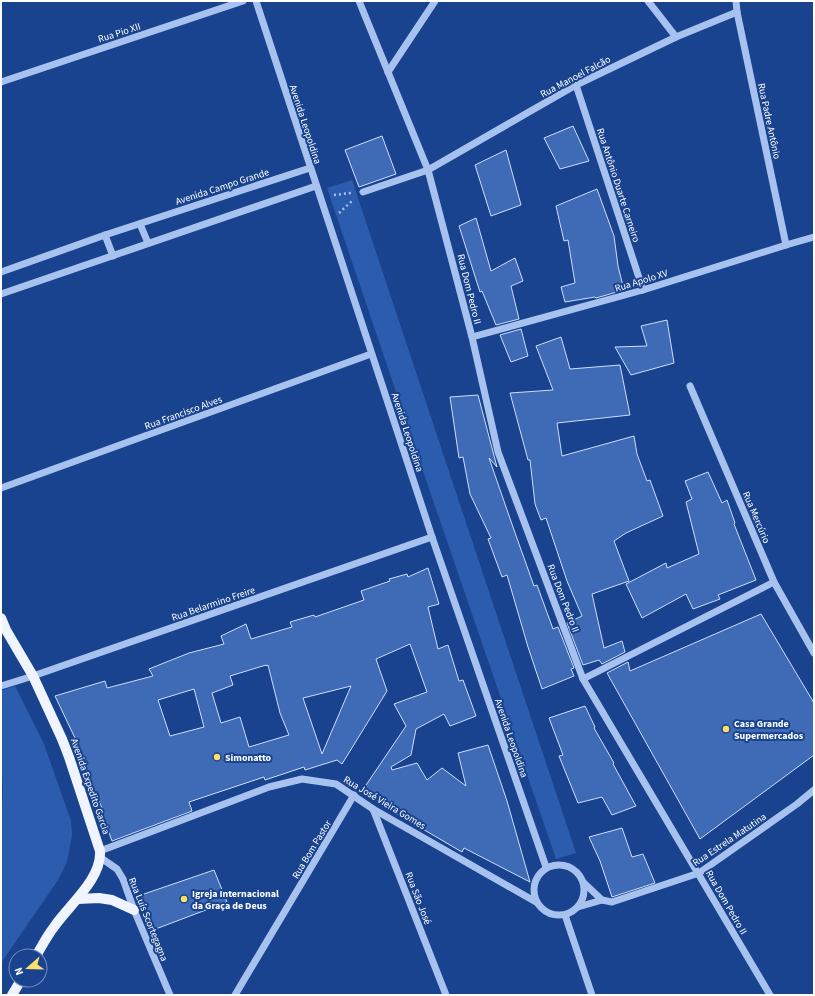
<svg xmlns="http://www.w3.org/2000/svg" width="815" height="996" viewBox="0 0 815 996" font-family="'Source Sans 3',sans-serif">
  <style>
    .green { fill: #2c5cae }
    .building { fill: #3e6ab6; stroke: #cddefa; fill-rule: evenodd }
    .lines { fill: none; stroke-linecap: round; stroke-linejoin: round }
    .path { stroke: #a7c2ef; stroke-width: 2.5; stroke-dasharray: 2 3; stroke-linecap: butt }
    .minor { stroke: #a7c2ef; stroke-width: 7 }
    .major { stroke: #eff4ff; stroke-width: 10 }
    .poi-dot { fill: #ffdf65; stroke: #19438f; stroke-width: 1.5 }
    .labels { text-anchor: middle; stroke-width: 4; stroke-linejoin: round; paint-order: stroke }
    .street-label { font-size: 10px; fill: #fff; stroke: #19438f }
    .poi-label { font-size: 10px; font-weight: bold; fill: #fff; stroke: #19438f; text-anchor: start }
  </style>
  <rect width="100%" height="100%" fill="#19438f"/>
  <g class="green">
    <path d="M 352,180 L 576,853 L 556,859 L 412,439 L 327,188 Z"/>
    <path d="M 15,686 L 44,744 L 71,821 L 72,835 L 67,862 L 58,880 L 1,963 L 1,829 L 3,791 L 1,754 L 1,691 Z"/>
  </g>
  <g class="building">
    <path d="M 573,126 L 589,161 L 560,169 L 544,138 Z"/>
    <path d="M 382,136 L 396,174 L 359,187 L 345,150 Z"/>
    <path d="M 506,150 L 521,205 L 491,216 L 475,165 Z"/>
    <path d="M 597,189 L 614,236 L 618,266 L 624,290 L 596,298 L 595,297 L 565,302 L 561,287 L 575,283 L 568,240 L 564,241 L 556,206 Z"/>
    <path d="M 476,218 L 491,271 L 515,258 L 523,281 L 511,286 L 519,319 L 496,325 L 482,291 L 480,292 L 459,226 Z"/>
    <path d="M 667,320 L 674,363 L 631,375 L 615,347 L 647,346 L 641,326 Z"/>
    <path d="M 521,329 L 528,356 L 511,362 L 500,335 Z"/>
    <path d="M 561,337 L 570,369 L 620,365 L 630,415 L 557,423 L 562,456 L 634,436 L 637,454 L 647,481 L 650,480 L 663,516 L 626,533 L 614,541 L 629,581 L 592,594 L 604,648 L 622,641 L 625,652 L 602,664 L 599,660 L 583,665 L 567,623 L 582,616 L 567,581 L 546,518 L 541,520 L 535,504 L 530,460 L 528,460 L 510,393 L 553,390 L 536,346 Z"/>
    <path d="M 478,395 L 497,467 L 489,458 L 514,530 L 534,586 L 537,585 L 553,629 L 558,627 L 574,668 L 571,669 L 574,676 L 542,689 L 528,647 L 507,575 L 502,577 L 488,539 L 491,538 L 470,494 L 463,457 L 459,458 L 450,397 Z"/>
    <path d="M 708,472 L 722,503 L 727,500 L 735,523 L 734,524 L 756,580 L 718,595 L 720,599 L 693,609 L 686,594 L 642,618 L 626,584 L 666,563 L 667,568 L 699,554 L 686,502 L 692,499 L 685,481 Z"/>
    <path d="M 428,568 L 439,604 L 428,607 L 438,649 L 448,645 L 459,681 L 463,680 L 476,716 L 450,726 L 444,714 L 416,729 L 411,755 L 391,767 L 392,770 L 417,763 L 427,780 L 442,768 L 466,786 L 458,753 L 488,745 L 507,801 L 530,882 L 464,848 L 462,852 L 380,804 L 380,803 L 364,788 L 406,726 L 394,704 L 427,692 L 410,644 L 376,659 L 387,691 L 342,764 L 337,760 L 305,770 L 304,767 L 265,780 L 264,777 L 189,802 L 192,811 L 112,841 L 100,808 L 102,808 L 84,768 L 87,767 L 75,738 L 55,696 L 105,681 L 107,688 L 153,676 L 149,669 L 189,653 L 224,644 L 221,636 L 246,624 L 251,639 L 292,627 L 290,622 L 314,615 L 315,617 L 364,600 L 361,591 L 390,581 L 389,579 L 407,574 L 408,577 ZM 266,665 L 266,666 L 268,665 L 280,713 L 289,735 L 249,747 L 240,717 L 221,723 L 212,693 L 233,685 L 230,676 ZM 351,686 L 322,754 L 303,698 ZM 194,689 L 204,727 L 170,736 L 158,700 Z"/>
    <path d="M 761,614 L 814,703 L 814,755 L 700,839 L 607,673 L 628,662 L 630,671 Z"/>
    <path d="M 585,706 L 595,727 L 594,728 L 614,763 L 613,764 L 636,806 L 612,815 L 602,797 L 578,803 L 559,756 L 563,755 L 549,718 Z"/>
    <path d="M 622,828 L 632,857 L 643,854 L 655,883 L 612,897 L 600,861 L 589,837 Z"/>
    <path d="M 214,870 L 227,902 L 153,930 L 141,895 Z"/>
  </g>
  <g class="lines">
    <g class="path">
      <path d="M 334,195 L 351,193"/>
      <path d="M 339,213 L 353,200"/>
    </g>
    <g class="minor">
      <path d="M 256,1 L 432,537 L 546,867"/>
      <path d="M 359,1 L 428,170 L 472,337 L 498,452 L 583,679 L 770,995"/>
      <path d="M 648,1 L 676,37"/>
      <path d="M 736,1 L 737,12 L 786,245"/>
      <path d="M 388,72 L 435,1"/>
      <path d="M 1,82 L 243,1"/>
      <path d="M 576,85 L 643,290"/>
      <path d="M 363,192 L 428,170 L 576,85 L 676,37 L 737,12"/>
      <path d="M 140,224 L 148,243"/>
      <path d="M 105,235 L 113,256"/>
      <path d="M 1,272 L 105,235 L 310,168"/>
      <path d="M 1,294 L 316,186"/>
      <path d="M 472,337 L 643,290 L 786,245 L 814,237"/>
      <path d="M 690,386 L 774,582 L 814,653"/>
      <path d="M 1,488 L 371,354"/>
      <path d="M 583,679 L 774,582"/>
      <path d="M 1,686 L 33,676 L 432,537"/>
      <path d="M 373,809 L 446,995"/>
      <path d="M 100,851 L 269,787 L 302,779 L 336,784 L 373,809 L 536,902"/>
      <path d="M 101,858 L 117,869 L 123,879 L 134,910 L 170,995"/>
      <circle cx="559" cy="890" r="25"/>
      <path d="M 584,883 L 602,900 L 612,902 L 699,873 L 797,804 L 814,790"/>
      <path d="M 578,907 L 602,900"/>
      <path d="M 565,915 L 592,995"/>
      <path d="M 235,995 L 354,795"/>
    </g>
    <g class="major">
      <path d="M 1,618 L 6,630 L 33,676 L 62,739 L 69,757 L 100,851 C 102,879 69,905 54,927 C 47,936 42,946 36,956"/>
      <path d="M 78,899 L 99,898 L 112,900 L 134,910"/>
      <path d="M 12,995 L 21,980"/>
    </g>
  </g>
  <g class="poi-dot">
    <circle cx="726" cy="729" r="4"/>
    <circle cx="217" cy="757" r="4"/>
    <circle cx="184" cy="899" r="4"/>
  </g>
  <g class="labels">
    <g class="street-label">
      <text transform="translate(119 32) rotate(-18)" y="4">Rua Pio XII</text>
      <text transform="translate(575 76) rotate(-28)" y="4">Rua Manoel Falcão</text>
      <text transform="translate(770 121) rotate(78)" y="4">Rua Padre Antônio</text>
      <text transform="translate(306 124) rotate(72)" y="4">Avenida Leopoldina</text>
      <text transform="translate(619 185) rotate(72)" y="4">Rua Antônio Duarte Carneiro</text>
      <text transform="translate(222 186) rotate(-18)" y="4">Avenida Campo Grande</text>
      <text transform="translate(641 280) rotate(-17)" y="4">Rua Apolo XV</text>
      <text transform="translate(470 289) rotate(76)" y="4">Rua Dom Pedro II</text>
      <text transform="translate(183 412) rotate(-20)" y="4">Rua Francisco Alves</text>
      <text transform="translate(408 432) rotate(72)" y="4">Avenida Leopoldina</text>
      <text transform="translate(757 517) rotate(67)" y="4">Rua Mercúrio</text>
      <text transform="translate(564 598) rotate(69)" y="4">Rua Dom Pedro II</text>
      <text transform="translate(213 603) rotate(-19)" y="4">Rua Belarmino Freire</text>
      <text transform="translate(512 738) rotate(71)" y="4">Avenida Leopoldina</text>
      <text transform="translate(91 786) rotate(71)" y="4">Avenida Expedito Garcia</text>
      <text transform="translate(385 802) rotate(31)" y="4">Rua José Vieira Gomes</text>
      <text transform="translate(729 839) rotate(-34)" y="4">Rua Estrela Matutina</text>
      <text transform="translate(311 849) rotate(-59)" y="4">Rua Bom Pastor</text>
      <text transform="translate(419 898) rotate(69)" y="4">Rua São José</text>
      <text transform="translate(727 902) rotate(60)" y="4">Rua Dom Pedro II</text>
      <text transform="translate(149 919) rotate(68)" y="4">Rua Luís Scortegagna</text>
    </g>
    <g class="poi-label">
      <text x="734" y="727">Casa Grande<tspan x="734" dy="12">Supermercados</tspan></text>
      <text x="225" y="761">Simonatto</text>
      <text x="192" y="897">Igreja Internacional<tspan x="192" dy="12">da Graça de Deus</tspan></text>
    </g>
  </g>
  <rect width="815" height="996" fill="none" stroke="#ffffff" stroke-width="4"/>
  <g transform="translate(28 968) rotate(250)"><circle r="19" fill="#19438f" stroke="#758ebc"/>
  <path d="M0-3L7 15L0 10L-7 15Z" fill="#ffdf65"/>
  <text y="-6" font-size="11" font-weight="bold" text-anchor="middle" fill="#ffffff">N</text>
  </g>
</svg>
